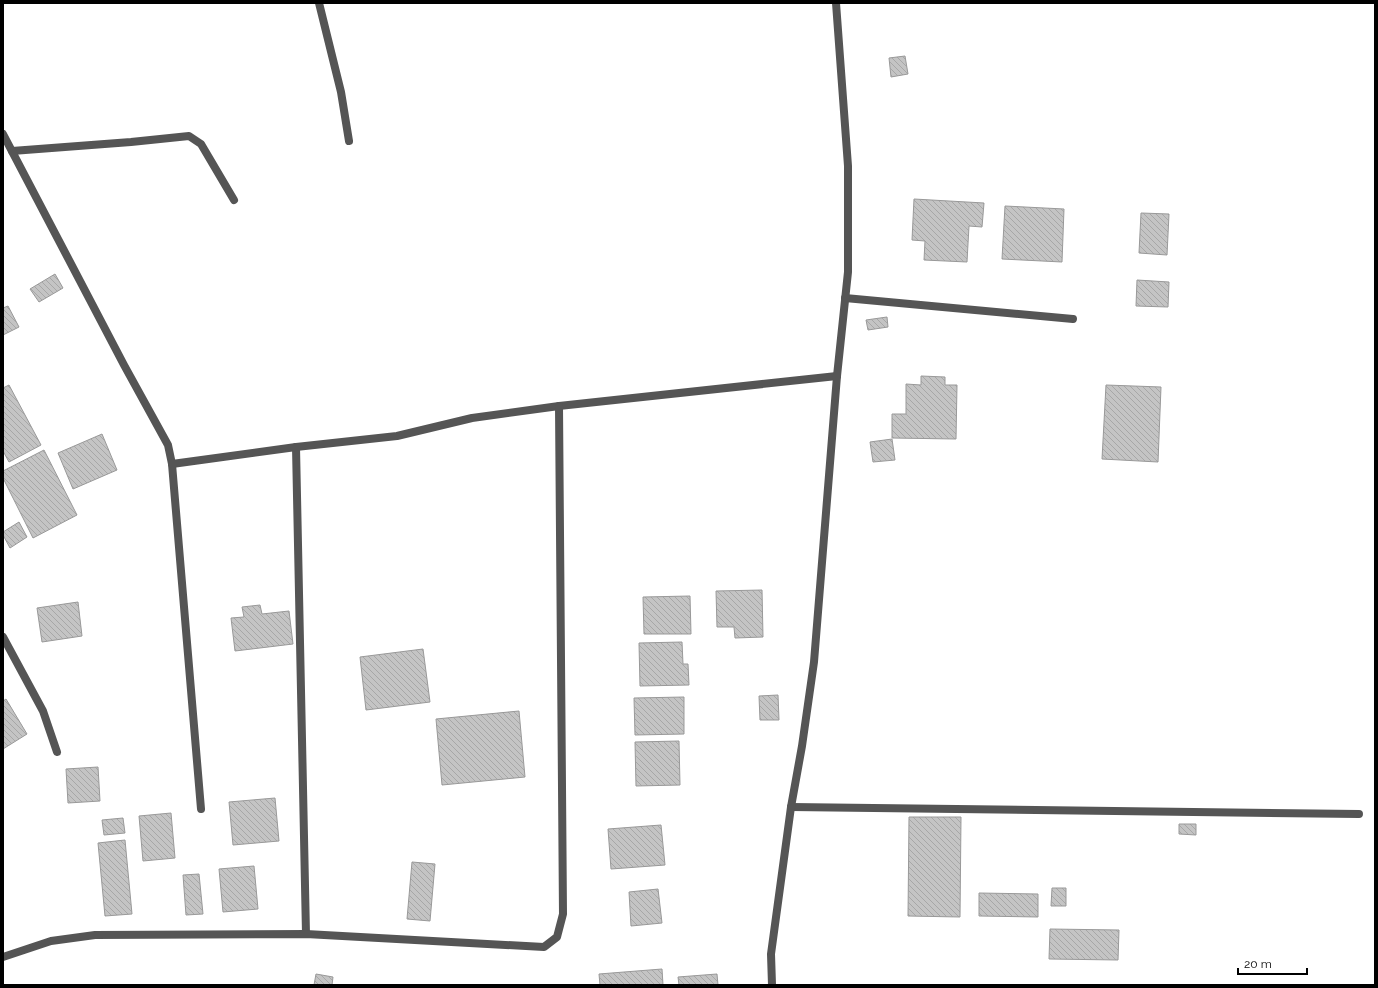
<svg xmlns="http://www.w3.org/2000/svg" width="1378" height="988" viewBox="0 0 1378 988" font-family="Raleway,sans-serif">
  <style>
    .building { fill: url(#building-back-hatch); stroke: #999 }
    .lines { fill: none; stroke-linecap: round; stroke-linejoin: round }
    .lane { stroke: #555; stroke-width: 8 }
    .street { stroke: #555; stroke-width: 8 }
  </style>
  <defs>
    <pattern id="building-back-hatch" width="6" height="6" patternUnits="userSpaceOnUse"><rect width="6" height="6" fill="#c4c4c4"/><path d="M-1 5l2 2M0 0l6 6M5-1l2 2" fill="none" stroke="#a7a7a7"/></pattern>
  </defs>
  <rect width="100%" height="100%" fill="#fff"/>
  <g class="building">
    <path d="M 905,56 L 908,74 L 891,77 L 889,58 Z"/>
    <path d="M 914,199 L 984,203 L 982,227 L 969,226 L 967,262 L 924,260 L 925,241 L 912,240 Z"/>
    <path d="M 1005,206 L 1064,209 L 1062,262 L 1002,259 Z"/>
    <path d="M 1141,213 L 1169,214 L 1167,255 L 1139,253 Z"/>
    <path d="M 55,274 L 63,288 L 39,302 L 30,289 Z"/>
    <path d="M 1137,280 L 1169,282 L 1168,307 L 1136,306 Z"/>
    <path d="M 8,306 L 19,327 L 3,335 L 3,308 Z"/>
    <path d="M 887,317 L 888,327 L 868,330 L 866,320 Z"/>
    <path d="M 921,376 L 945,377 L 945,385 L 957,385 L 956,439 L 892,438 L 892,414 L 906,414 L 906,384 L 921,385 Z"/>
    <path d="M 9,385 L 41,445 L 9,462 L 3,451 L 3,388 Z"/>
    <path d="M 1106,385 L 1161,387 L 1158,462 L 1102,459 Z"/>
    <path d="M 102,434 L 117,470 L 73,489 L 58,453 Z"/>
    <path d="M 892,439 L 895,460 L 873,462 L 870,442 Z"/>
    <path d="M 44,450 L 77,515 L 33,538 L 3,478 L 3,471 Z"/>
    <path d="M 19,522 L 27,537 L 10,548 L 3,535 L 3,532 Z"/>
    <path d="M 762,590 L 763,637 L 735,638 L 734,627 L 717,627 L 716,591 Z"/>
    <path d="M 690,596 L 691,634 L 644,634 L 643,597 Z"/>
    <path d="M 78,602 L 82,636 L 42,642 L 37,608 Z"/>
    <path d="M 260,605 L 262,614 L 289,611 L 293,644 L 235,651 L 231,618 L 244,617 L 242,607 Z"/>
    <path d="M 682,642 L 683,664 L 688,664 L 689,685 L 640,686 L 639,643 Z"/>
    <path d="M 423,649 L 430,702 L 366,710 L 360,657 Z"/>
    <path d="M 778,695 L 779,720 L 760,720 L 759,696 Z"/>
    <path d="M 684,697 L 684,734 L 635,735 L 634,698 Z"/>
    <path d="M 6,699 L 27,734 L 3,749 L 3,701 Z"/>
    <path d="M 519,711 L 525,777 L 442,785 L 436,719 Z"/>
    <path d="M 679,741 L 680,785 L 636,786 L 635,742 Z"/>
    <path d="M 98,767 L 100,801 L 68,803 L 66,769 Z"/>
    <path d="M 275,798 L 279,841 L 233,845 L 229,802 Z"/>
    <path d="M 171,813 L 175,858 L 143,861 L 139,816 Z"/>
    <path d="M 909,817 L 961,817 L 960,917 L 908,916 Z"/>
    <path d="M 123,818 L 125,833 L 104,835 L 102,820 Z"/>
    <path d="M 1179,824 L 1196,824 L 1196,835 L 1179,834 Z"/>
    <path d="M 661,825 L 665,865 L 611,869 L 608,829 Z"/>
    <path d="M 125,840 L 132,914 L 105,916 L 98,843 Z"/>
    <path d="M 412,862 L 435,864 L 430,921 L 407,919 Z"/>
    <path d="M 254,866 L 258,909 L 223,912 L 219,869 Z"/>
    <path d="M 199,874 L 203,914 L 186,915 L 183,875 Z"/>
    <path d="M 1052,888 L 1066,888 L 1066,906 L 1051,906 Z"/>
    <path d="M 658,889 L 662,923 L 631,926 L 629,892 Z"/>
    <path d="M 979,893 L 1038,894 L 1038,917 L 979,916 Z"/>
    <path d="M 1050,929 L 1119,930 L 1118,960 L 1049,959 Z"/>
    <path d="M 662,969 L 663,985 L 600,985 L 599,974 Z"/>
    <path d="M 316,974 L 333,977 L 332,985 L 314,985 Z"/>
    <path d="M 717,974 L 718,985 L 679,985 L 678,977 Z"/>
  </g>
  <g class="lines">
    <path class="lane" d="M 12,151 L 131,142 L 189,136 L 201,144 L 234,200"/>
    <g class="street">
      <path d="M 319,3 L 341,92 L 349,141"/>
      <path d="M 3,134 L 124,365 L 168,445 L 172,464 L 201,809"/>
      <path d="M 845,298 L 1073,319"/>
      <path d="M 296,447 L 306,934"/>
      <path d="M 172,464 L 296,447 L 397,436 L 472,418 L 559,406 L 837,376"/>
      <path d="M 3,637 L 43,711 L 57,752"/>
      <path d="M 791,807 L 1359,814"/>
      <path d="M 3,957 L 51,941 L 95,935 L 306,934 L 544,947 L 557,937 L 563,914 L 559,406"/>
      <path d="M 772,985 L 771,954 L 791,807 L 802,746 L 814,662 L 837,376 L 848,272 L 848,166 L 836,3"/>
    </g>
  </g>
  <rect width="1378" height="988" fill="none" stroke="#000000" stroke-width="8"/>
  <path d="M1238 968v6h69v-6" fill="none" stroke="#000000" stroke-width="2"/>
  <text x="1244" y="968" font-size="12" fill="#000000" stroke="#ffffff" stroke-width="3" paint-order="stroke">20 m</text>
</svg>
